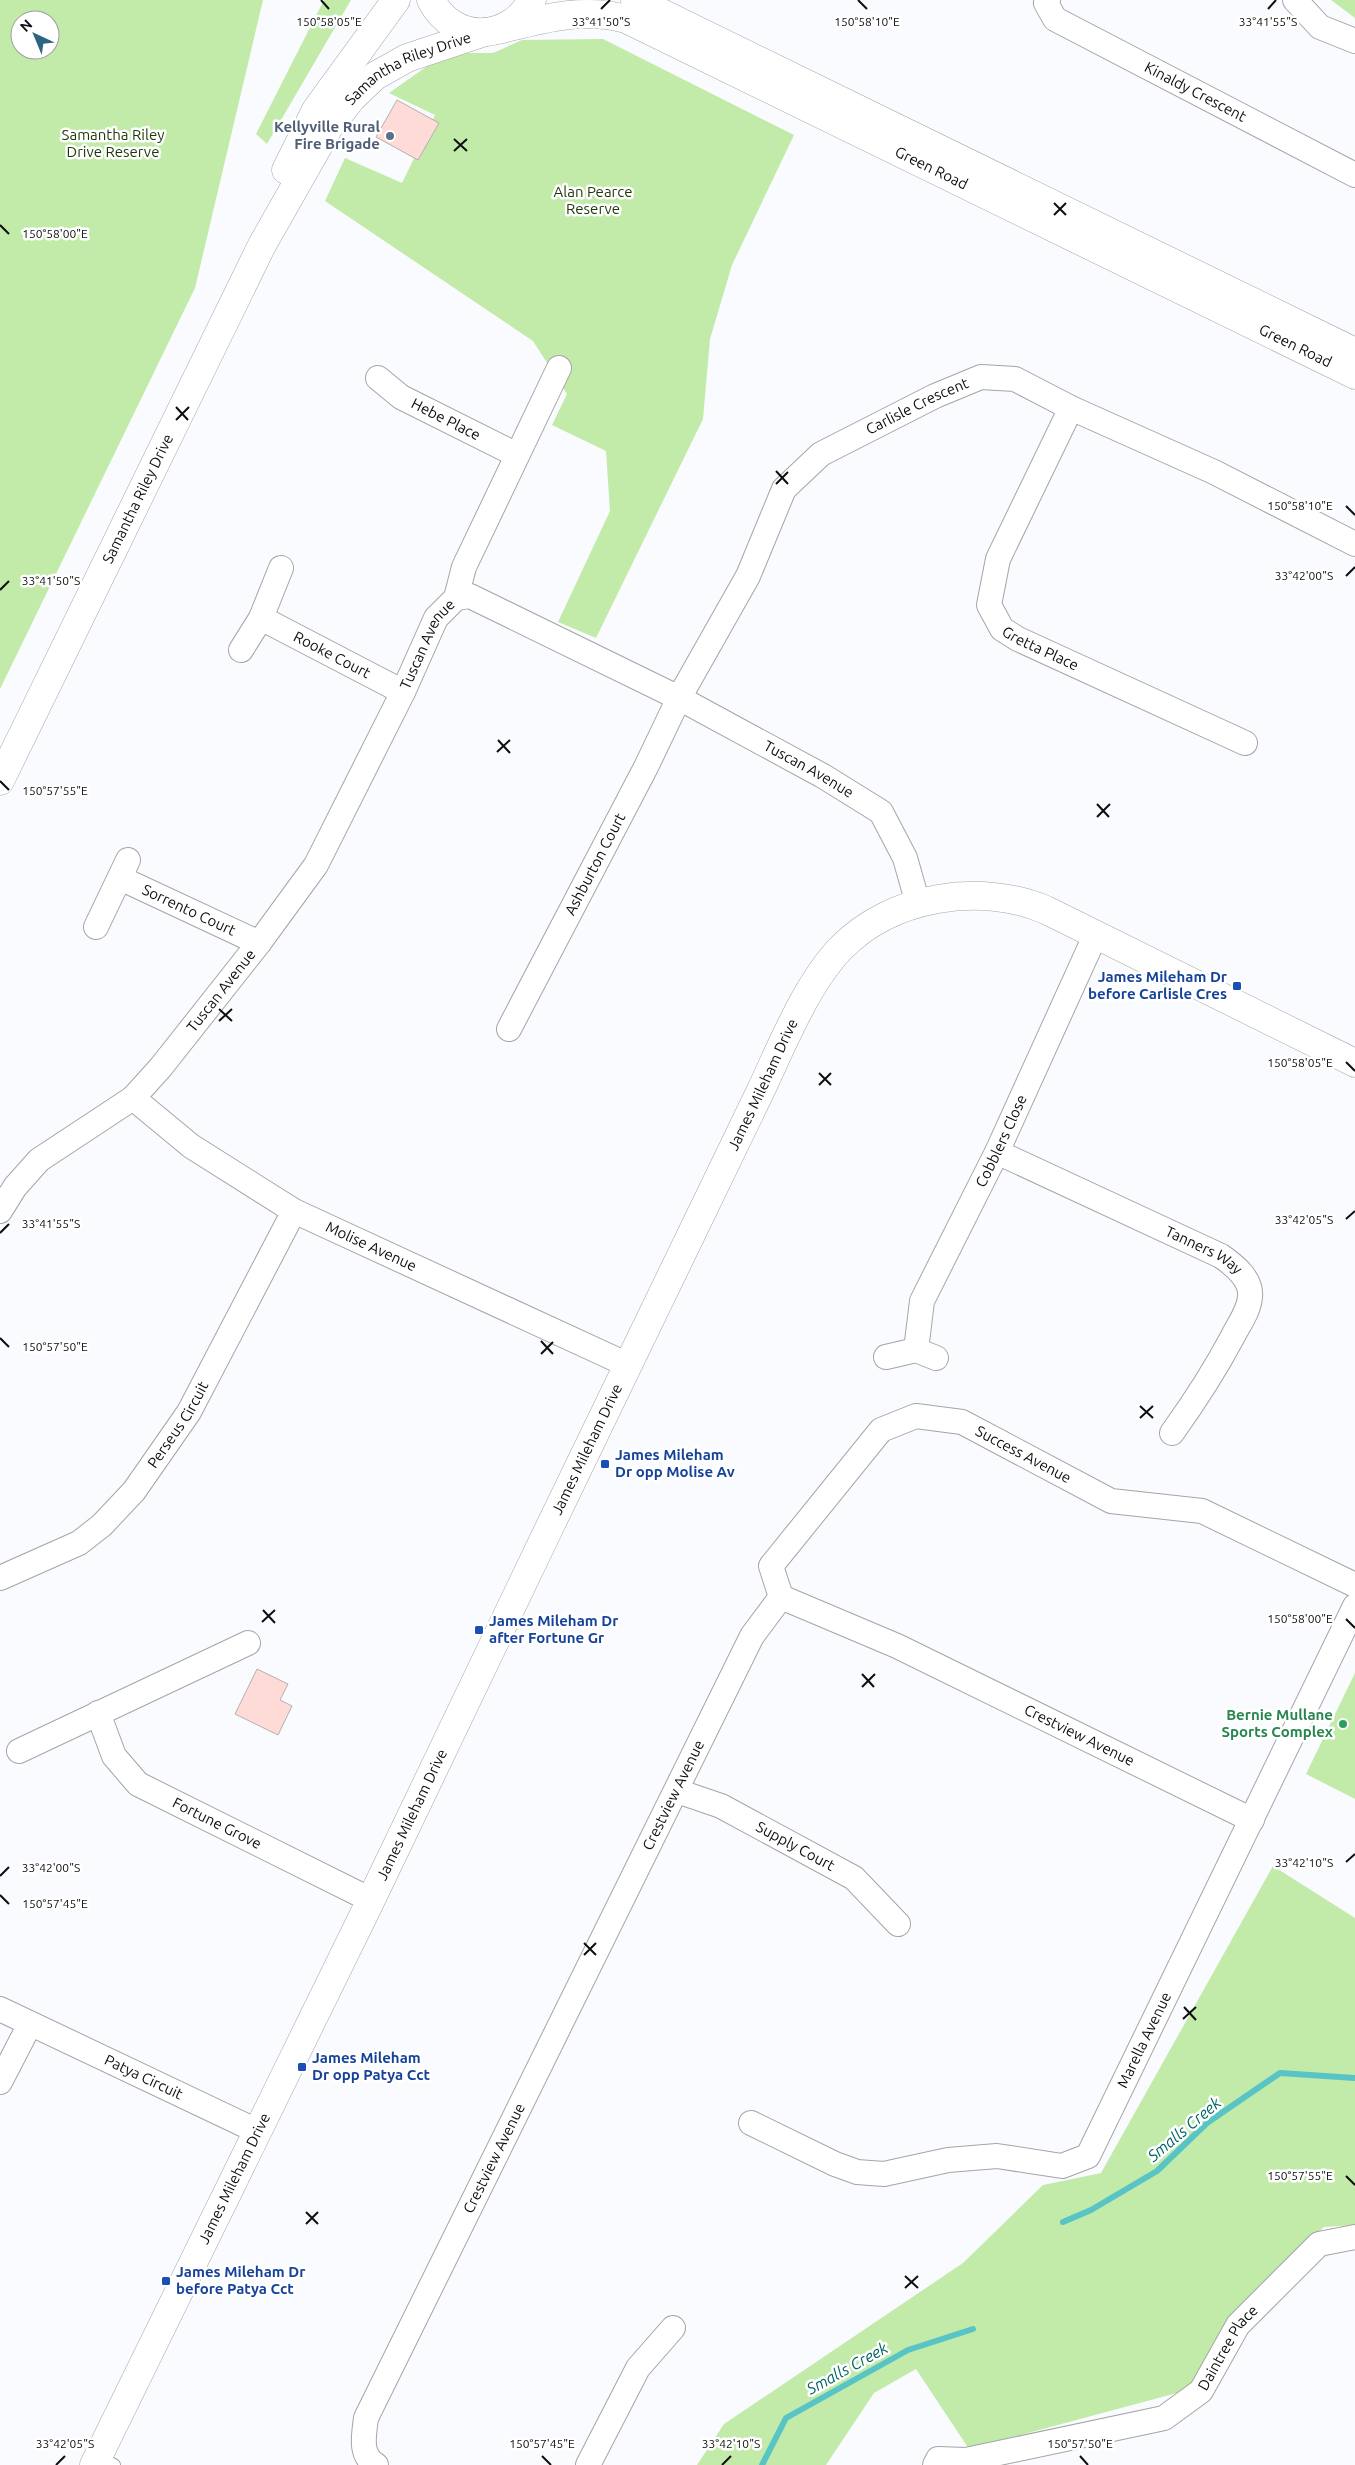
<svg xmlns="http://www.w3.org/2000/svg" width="1355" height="2465" viewBox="0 0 1355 2465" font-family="Ubuntu,sans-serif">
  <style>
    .green { fill: #c2eaa8; fill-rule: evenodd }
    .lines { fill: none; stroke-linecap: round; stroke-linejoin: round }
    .stream { stroke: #58c4c6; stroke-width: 6 }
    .building { fill: #fedbd7; stroke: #b3b0af }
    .lane-casing { stroke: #a4a5a7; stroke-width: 14 }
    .street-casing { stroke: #a4a5a7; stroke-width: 26 }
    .secondary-casing { stroke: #a4a5a7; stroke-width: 29 }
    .lane { stroke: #fff; stroke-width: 12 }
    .street { stroke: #fff; stroke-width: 24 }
    .secondary { stroke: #fff; stroke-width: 28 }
    .ticks { fill: none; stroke: #0d0e0f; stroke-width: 2 }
    .service-dot { fill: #5c6f8a; stroke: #fff; stroke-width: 2 }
    .transit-dot { fill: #1a4fb4; stroke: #fff; stroke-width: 2 }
    .leisure-dot { fill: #2e9e5b; stroke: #fff; stroke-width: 2 }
    .labels { text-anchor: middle; stroke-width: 5; stroke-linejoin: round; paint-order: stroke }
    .street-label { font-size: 15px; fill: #0d0e0f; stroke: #fff }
    .service-label { font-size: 15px; font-weight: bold; fill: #4e5e75; stroke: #fff; text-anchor: end }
    .park-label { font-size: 15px; fill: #1d3607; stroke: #fff }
    .transit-label { font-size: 15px; font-weight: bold; fill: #164399; stroke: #fff; text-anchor: start }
    .leisure-label { font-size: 15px; font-weight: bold; fill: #27864d; stroke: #fff; text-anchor: end }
    .water-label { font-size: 16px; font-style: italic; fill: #006264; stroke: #fff }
    .ticks-label { font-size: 12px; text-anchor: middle; fill: #0d0e0f; stroke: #fff; stroke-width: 5; stroke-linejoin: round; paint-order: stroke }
  </style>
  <rect width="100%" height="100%" fill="#fafbfe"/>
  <g class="green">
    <path d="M 0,0 L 263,0 L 195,288 L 0,689 ZM 20,20 L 50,20 L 50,50 L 20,50 Z"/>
    <path d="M 324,0 L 351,0 L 267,144 L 256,134 Z"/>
    <path d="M 1331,0 L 1355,0 L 1355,18 Z"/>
    <path d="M 603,39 L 794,135 L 732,265 L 710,339 L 703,419 L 596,638 L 558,622 L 610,511 L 606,451 L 552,425 L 567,394 L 533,341 L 325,201 L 345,158 L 402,183 L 435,115 L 389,93 L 446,53 L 493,53 L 522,40 Z"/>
    <path d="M 1355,1673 L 1355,1799 L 1306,1774 Z"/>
    <path d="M 1273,1866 L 1355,1918 L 1355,2225 L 1324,2227 L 1262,2283 L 1221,2329 L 1188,2390 L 969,2449 L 916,2369 L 874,2393 L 826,2465 L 697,2465 L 724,2424 L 963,2263 L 1043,2185 L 1101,2173 Z"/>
  </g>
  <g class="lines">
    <g class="stream">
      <path d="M 1063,2222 L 1091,2210 L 1157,2171 L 1207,2123 L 1280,2073 L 1355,2078"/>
      <path d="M 762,2465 L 786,2418 L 908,2350 L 973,2329"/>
    </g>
  </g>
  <g class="building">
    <path d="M 397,100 L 439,123 L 418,160 L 376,137 Z"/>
    <path d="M 257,1669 L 288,1684 L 280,1700 L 292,1706 L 278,1735 L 235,1714 Z"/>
  </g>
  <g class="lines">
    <g class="lane-casing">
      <path id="lane" d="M 98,2457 L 114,2465"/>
    </g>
    <g class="street-casing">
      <g id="street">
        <path id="s1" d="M 1048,0 L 1046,3 L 1055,19 L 1355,175"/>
        <path d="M 1295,0 L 1320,27 L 1355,41"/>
        <path id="s2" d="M 378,378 L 401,397 L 517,455"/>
        <path id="s3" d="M 1071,408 L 998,559 L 989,605 L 1002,629 L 1018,639 L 1245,743"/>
        <path d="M 456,598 L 464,567 L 559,368"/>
        <path id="s4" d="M 261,618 L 403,692"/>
        <path d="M 241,650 L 261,618 L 281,568"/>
        <path id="s5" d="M 120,878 L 259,943"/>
        <path d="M 96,927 L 128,860"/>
        <path id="s6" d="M 509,1029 L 646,767 L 679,698 L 748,576 L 784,489 L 821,454 L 935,396 L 981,377 L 1015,379 L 1071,408 L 1214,472 L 1355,544"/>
        <path id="s7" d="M 133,1098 L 191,1146 L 294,1211 L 628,1365"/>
        <path id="s8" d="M 997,1152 L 1221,1256 C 1234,1265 1252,1279 1250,1297 C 1249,1311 1239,1324 1233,1336 C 1215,1370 1195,1401 1172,1433"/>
        <path id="s9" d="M 0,1211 L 15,1187 L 39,1160 L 133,1098 L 161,1067 L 259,943 L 316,865 L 403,692 L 436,618 L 456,598 L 470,596 L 679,698 L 823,776 L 881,812 L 905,858 L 918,904"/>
        <path id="s10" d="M 916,1350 L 922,1301 L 997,1152 L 1095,936"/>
        <path d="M 886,1357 L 916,1350 L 936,1358"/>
        <path id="s11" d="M 0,1578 L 79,1543 L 102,1525 L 134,1491 L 189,1412 L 294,1211"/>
        <path id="s12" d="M 781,1597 L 771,1566 L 881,1430 L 916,1416 L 962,1422 L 1111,1501 L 1202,1511 L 1355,1585"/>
        <path id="s13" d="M 98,1713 L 114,1756 L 138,1784 L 371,1900"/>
        <path d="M 19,1751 L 248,1643"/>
        <path id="s14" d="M 677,1791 L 721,1806 L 854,1878 L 898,1924"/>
        <path id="s15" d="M 0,2009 L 257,2131"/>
        <path d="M 0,2082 L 30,2024"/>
        <path id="s16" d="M 751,2123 L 835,2164 L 857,2172 L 884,2174 L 948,2160 L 997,2156 L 1062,2166 L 1088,2156 L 1355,1606"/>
        <path id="s17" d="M 376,2465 C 359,2455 364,2435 366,2418 L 752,1636 L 781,1597 L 897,1646 L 1252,1820"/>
        <path d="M 588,2465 L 638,2368 L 673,2328"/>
        <path id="s18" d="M 935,2465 L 938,2459 L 966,2460 L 1164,2418 L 1201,2391 L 1238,2325 L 1319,2244 L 1355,2237"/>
      </g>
    </g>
    <g class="secondary-casing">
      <g id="secondary">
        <path d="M 431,0 C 454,44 509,42 532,0"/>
        <path d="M 635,0 L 1355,352"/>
        <path id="s19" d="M 498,30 C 542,19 581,7 626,19 L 1355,375"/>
        <path d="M 286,170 L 316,110 L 396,0"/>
        <path id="s20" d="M 0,781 L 262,245 L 329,127 L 351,99 L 375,76 L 407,58 L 485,32"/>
        <path id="s21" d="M 94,2465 C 185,2278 278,2091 369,1904 C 461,1714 551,1522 644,1332 C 683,1251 722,1171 761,1090 C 782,1045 807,983 841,948 C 892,896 980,882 1046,910 L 1355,1063"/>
      </g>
    </g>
    <use href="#lane" class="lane"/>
    <use href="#street" class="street"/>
    <use href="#secondary" class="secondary"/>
  </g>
  <path class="ticks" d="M 321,0 L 329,9M 858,0 L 867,9M 601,9 L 610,0M 1268,9 L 1276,0M 454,139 L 467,151M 454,151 L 467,139M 1054,203 L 1066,215M 1054,215 L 1066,203M 0,225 L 9,234M 176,407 L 188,420M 176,420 L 189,407M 776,471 L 788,484M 776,484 L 788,472M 1346,506 L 1355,515M 1346,576 L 1355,567M 0,590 L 9,581M 498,740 L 510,753M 497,752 L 510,740M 0,781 L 9,790M 1097,804 L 1109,817M 1097,817 L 1110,804M 219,1009 L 232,1021M 219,1021 L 232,1009M 1346,1062 L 1355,1071M 819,1073 L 831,1085M 819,1085 L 831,1073M 1346,1219 L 1355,1211M 0,1233 L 9,1224M 0,1338 L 9,1347M 541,1341 L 553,1354M 541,1354 L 553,1342M 1140,1406 L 1153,1418M 1140,1418 L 1153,1406M 263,1610 L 275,1623M 1346,1619 L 1355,1628M 262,1622 L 275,1610M 862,1674 L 874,1687M 862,1687 L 875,1674M 1346,1862 L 1355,1854M 0,1876 L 9,1867M 0,1895 L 9,1904M 584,1943 L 596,1955M 584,1955 L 596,1943M 1184,2007 L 1196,2020M 1183,2019 L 1196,2007M 1346,2176 L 1355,2185M 306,2212 L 318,2224M 306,2224 L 318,2212M 905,2276 L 918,2288M 905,2288 L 918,2276M 542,2456 L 551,2465M 1080,2456 L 1088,2465M 56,2465 L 65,2456M 722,2465 L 731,2456"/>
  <circle class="service-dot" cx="390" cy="136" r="5"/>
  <g class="transit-dot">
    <rect x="1232" y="981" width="10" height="10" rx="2.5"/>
    <rect x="600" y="1459" width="10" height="10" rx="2.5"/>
    <rect x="474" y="1625" width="10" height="10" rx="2.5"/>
    <rect x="297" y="2062" width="10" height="10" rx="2.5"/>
    <rect x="161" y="2276" width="10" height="10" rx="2.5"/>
  </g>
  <circle class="leisure-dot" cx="1343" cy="1724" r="5"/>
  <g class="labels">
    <g class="street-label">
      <text dy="5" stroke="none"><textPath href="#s20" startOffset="834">Samantha Riley Drive</textPath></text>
      <text dy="5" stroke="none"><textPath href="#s1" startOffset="180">Kinaldy Crescent</textPath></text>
      <text dy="5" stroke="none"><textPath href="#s19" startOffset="470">Green Road</textPath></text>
      <text dy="5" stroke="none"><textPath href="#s19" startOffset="875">Green Road</textPath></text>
      <text dy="5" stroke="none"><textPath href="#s6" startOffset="765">Carlisle Crescent</textPath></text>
      <text dy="5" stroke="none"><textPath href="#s2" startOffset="80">Hebe Place</textPath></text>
      <text dy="5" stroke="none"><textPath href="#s20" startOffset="314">Samantha Riley Drive</textPath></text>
      <text dy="5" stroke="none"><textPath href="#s9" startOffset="721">Tuscan Avenue</textPath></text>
      <text dy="5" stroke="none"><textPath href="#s3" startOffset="285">Gretta Place</textPath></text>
      <text dy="5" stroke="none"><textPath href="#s4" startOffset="80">Rooke Court</textPath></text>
      <text dy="5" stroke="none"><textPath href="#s9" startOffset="1171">Tuscan Avenue</textPath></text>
      <text dy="5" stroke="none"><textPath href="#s6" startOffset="186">Ashburton Court</textPath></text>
      <text dy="5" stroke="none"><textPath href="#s5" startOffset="76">Sorrento Court</textPath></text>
      <text dy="5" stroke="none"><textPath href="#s9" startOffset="316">Tuscan Avenue</textPath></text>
      <text dy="5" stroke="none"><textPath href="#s21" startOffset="1534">James Mileham Drive</textPath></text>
      <text dy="5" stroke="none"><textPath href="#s10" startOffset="228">Cobblers Close</textPath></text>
      <text dy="5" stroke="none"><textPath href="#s7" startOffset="282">Molise Avenue</textPath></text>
      <text dy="5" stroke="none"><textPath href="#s8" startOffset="229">Tanners Way</textPath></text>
      <text dy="5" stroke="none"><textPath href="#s11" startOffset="242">Perseus Circuit</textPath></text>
      <text dy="5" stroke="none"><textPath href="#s21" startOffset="1129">James Mileham Drive</textPath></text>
      <text dy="5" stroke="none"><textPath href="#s12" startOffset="361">Success Avenue</textPath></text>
      <text dy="5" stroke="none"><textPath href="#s17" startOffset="1301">Crestview Avenue</textPath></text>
      <text dy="5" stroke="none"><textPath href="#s17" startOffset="746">Crestview Avenue</textPath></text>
      <text dy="5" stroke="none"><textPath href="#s21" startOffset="724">James Mileham Drive</textPath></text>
      <text dy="5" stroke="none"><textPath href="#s13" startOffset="171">Fortune Grove</textPath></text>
      <text dy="5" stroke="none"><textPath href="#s14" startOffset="131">Supply Court</textPath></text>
      <text dy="5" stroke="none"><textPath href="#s16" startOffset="481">Marella Avenue</textPath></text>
      <text dy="5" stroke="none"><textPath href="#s15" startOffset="159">Patya Circuit</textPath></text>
      <text dy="5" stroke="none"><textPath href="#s17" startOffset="341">Crestview Avenue</textPath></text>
      <text dy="5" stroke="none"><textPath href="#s21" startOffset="319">James Mileham Drive</textPath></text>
      <text dy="5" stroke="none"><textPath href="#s18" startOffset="334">Daintree Place</textPath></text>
    </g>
    <g class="service-label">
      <text x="380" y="132">Kellyville Rural<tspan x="380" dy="17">Fire Brigade</tspan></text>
    </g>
    <g class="park-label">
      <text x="113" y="140">Samantha Riley<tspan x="113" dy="17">Drive Reserve</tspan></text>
      <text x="593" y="197">Alan Pearce<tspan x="593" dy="17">Reserve</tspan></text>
    </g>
    <g class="transit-label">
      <text x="1227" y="982" text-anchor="end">James Mileham Dr<tspan x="1227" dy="17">before Carlisle Cres</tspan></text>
      <text x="615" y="1460">James Mileham<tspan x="615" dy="17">Dr opp Molise Av</tspan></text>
      <text x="489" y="1626">James Mileham Dr<tspan x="489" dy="17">after Fortune Gr</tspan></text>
      <text x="312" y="2063">James Mileham<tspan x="312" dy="17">Dr opp Patya Cct</tspan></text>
      <text x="176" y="2277">James Mileham Dr<tspan x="176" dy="17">before Patya Cct</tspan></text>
    </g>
    <g class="leisure-label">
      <text x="1333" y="1720">Bernie Mullane<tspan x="1333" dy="17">Sports Complex</tspan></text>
    </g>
    <g class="water-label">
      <text transform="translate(1184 2129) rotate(-40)" y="6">Smalls Creek</text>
      <text transform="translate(847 2368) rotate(-29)" y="6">Smalls Creek</text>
    </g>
  </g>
  <g class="ticks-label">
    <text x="601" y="26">33°41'50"S</text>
    <text x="1268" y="26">33°41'55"S</text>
    <text x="867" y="26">150°58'10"E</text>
    <text x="329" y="26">150°58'05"E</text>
    <text x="55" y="238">150°58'00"E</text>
    <text x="1300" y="510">150°58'10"E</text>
    <text x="1304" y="580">33°42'00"S</text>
    <text x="51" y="585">33°41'50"S</text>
    <text x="55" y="795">150°57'55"E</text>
    <text x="1300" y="1067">150°58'05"E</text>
    <text x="1304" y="1224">33°42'05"S</text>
    <text x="51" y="1228">33°41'55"S</text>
    <text x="55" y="1351">150°57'50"E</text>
    <text x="1300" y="1623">150°58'00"E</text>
    <text x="1304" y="1867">33°42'10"S</text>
    <text x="51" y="1872">33°42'00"S</text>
    <text x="55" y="1908">150°57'45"E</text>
    <text x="1300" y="2180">150°57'55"E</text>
    <text x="542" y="2448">150°57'45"E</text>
    <text x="1080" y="2448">150°57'50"E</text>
    <text x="65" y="2448">33°42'05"S</text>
    <text x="731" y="2448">33°42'10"S</text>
  </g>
  <g transform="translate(35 35) rotate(316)"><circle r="24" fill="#ffffff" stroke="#9e9f9f"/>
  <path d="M0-4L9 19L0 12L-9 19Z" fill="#2f6480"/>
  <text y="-8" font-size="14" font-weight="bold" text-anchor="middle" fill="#0d0e0f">N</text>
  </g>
</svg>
